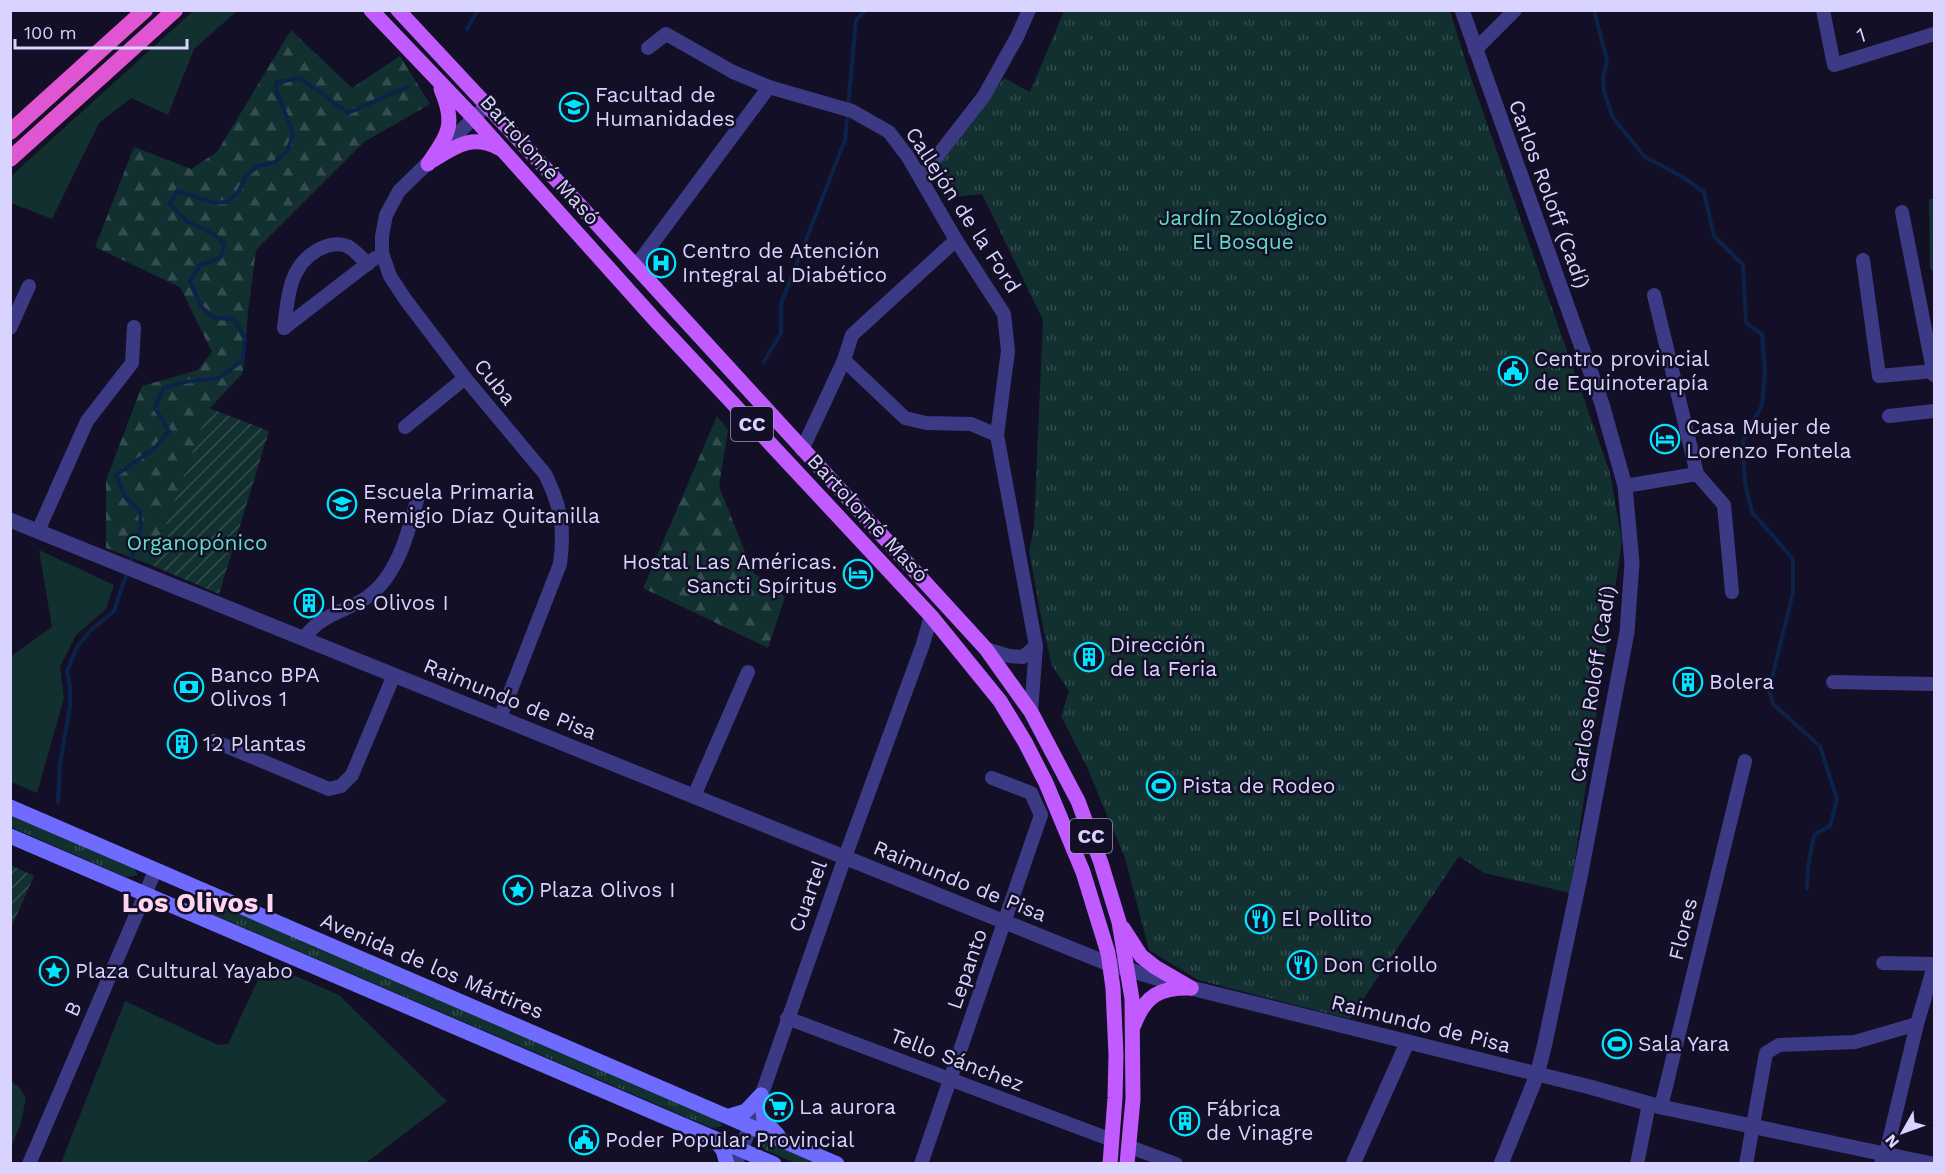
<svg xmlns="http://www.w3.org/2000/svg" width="1945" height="1174" viewBox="0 0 1945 1174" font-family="'Work Sans',sans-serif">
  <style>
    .grass { fill: #12302f }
    .forest { fill: url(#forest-firs) }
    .park { fill: url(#park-tufts) }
    .garden { fill: url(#garden-furrows) }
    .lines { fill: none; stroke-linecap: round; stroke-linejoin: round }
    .stream { stroke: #0c2248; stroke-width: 4 }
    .minor { stroke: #3d3a85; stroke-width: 14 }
    .tertiary { stroke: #3d3a85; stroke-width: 15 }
    .secondary { stroke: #6f6bff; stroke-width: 15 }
    .primary { stroke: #c25bff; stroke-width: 15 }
    .trunk { stroke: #e055d1; stroke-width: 16 }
    .labels { text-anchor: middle; stroke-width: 5; stroke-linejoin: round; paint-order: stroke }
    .shield { fill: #130f26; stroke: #9e99be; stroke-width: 1.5 }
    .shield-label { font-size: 20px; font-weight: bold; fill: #d9d4ff }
    .street-label { font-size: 21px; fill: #d9d4ff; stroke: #130f26 }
    .poi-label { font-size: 21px; fill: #d9d4ff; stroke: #130f26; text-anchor: start }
    .park-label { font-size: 21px; fill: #5fe0c0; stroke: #130f26 }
    .district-label { font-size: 27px; font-weight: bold; fill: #ffd6f0; stroke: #130f26 }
  </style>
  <defs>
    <pattern id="forest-firs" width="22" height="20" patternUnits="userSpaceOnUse" patternTransform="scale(1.5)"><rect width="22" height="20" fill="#12302f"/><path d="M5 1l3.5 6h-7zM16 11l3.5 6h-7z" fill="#344d4e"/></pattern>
    <pattern id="park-tufts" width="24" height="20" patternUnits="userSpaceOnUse" patternTransform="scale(1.5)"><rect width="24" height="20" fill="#12302f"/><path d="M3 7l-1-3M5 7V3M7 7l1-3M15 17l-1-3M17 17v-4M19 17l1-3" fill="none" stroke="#344d4e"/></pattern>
    <pattern id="garden-furrows" width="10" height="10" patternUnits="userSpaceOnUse" patternTransform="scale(1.5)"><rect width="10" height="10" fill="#12302f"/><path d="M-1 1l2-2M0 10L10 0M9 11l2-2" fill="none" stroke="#344d4e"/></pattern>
  </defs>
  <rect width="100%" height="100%" fill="#130f26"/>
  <g class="grass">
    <path d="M 193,11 L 237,11 L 194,49 L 168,115 L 131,98 L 99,123 L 52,219 L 11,203 L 11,176 Z"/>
    <path d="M 1929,199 L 1934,199 L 1934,273 L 1930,268 Z"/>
    <path d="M 39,550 L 114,585 L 106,609 L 76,635 L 60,667 L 64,698 L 37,793 L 11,782 L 10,657 L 52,627 Z"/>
    <path d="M 266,963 L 339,995 L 447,1101 L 366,1163 L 61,1163 L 125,1001 L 218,1045 L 228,1044 Z"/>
    <path d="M 11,1081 L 20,1088 L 26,1098 L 21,1123 L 11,1147 Z"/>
  </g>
  <g class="forest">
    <path d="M 291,30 L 352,88 L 400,56 L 430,104 L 364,142 L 256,250 L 248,312 L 243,373 L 209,409 L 151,565 L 106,548 L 106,480 L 142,386 L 198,370 L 212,352 L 180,287 L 95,247 L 134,147 L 191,169 L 217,152 Z"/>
    <path d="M 717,416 L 728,430 L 719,486 L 753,572 L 785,597 L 768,648 L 643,588 Z"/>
  </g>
  <g class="park">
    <path d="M 1064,11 L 1450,11 L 1470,75 L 1610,473 L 1622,541 L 1570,893 L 1484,873 L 1459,856 L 1350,1019 L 1198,980 L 1149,950 L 1125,858 L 1087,767 L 1061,716 L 1069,691 L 1052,666 L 1042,622 L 1029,551 L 1034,528 L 1043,320 L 982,194 L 945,198 L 931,174 L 1004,78 L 1030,92 Z"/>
    <path d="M 11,813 L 132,866 L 138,875 L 126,877 L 11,827 Z"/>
    <path d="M 199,895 L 714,1116 L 723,1126 L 712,1128 L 193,906 L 190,897 Z"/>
    <path d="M 769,1141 L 821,1163 L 795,1163 L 765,1150 L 761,1143 Z"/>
  </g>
  <g class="garden">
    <path d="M 209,408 L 269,431 L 219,594 L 151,565 Z"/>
    <path d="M 11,865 L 34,876 L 11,928 Z"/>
  </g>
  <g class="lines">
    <g class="stream">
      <path d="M 1594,10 L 1607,61 L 1603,77 L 1604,91 L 1613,118 L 1645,157 L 1681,176 L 1704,192 L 1714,236 L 1743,265 L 1746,323 L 1762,334 L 1765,372 L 1762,405 L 1743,441 L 1745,483 L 1752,512 L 1793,559 L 1793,593 L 1769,690 L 1773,704 L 1820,746 L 1837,799 L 1830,826 L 1814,835 L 1808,867 L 1807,889"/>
      <path d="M 467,29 L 478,10"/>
      <path d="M 764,362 L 781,333 L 781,304 L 845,140 L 856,20 L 866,10"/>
      <path d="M 129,565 L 141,526 L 140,511 L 125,497 L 116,475 L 155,448 L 169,431 L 155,408 L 163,389 L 184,382 L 219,378 L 243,360 L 245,339 L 234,319 L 214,318 L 201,307 L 190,281 L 200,265 L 220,258 L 225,244 L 216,236 L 187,221 L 170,204 L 177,191 L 214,203 L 226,202 L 238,193 L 246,176 L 258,166 L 274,163 L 288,150 L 293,133 L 276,90 L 277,82 L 300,78 L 348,113 L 409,86"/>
      <path d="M 58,802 L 60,764 L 70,706 L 70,688 L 67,671 L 77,647 L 91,630 L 114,611 L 127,573"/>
    </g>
    <g class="minor">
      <path d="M 1823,10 L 1834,65 L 1934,34"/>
      <path d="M 648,48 L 666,34 L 733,72 L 769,87 L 852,111 L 889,132 L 908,157 L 956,240 L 1004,314 L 1008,351 L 997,435 L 1036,646 L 1031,712"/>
      <path d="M 1475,50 L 1515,10"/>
      <path d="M 487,105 L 399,191 L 386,215 L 382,236 L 382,253 L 390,276 L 405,299 L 465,378 L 545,474 C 561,506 565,528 560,564 L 500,718"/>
      <path d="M 921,177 L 984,96 L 1017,37 L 1029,10"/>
      <path d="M 1902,212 L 1934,375"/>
      <path d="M 1863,260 L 1879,376 L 1934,371"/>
      <path d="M 635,267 L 769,87"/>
      <path d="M 1654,295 L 1697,474"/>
      <path d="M 10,328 L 29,286"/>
      <path d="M 284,328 C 288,299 288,268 316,251 C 326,245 336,242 347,246 C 354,249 362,259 368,264"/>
      <path d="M 284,328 L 375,258"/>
      <path d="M 844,360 L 905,418 L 926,423 L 971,424 L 997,435"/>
      <path d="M 1889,416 L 1934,411"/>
      <path d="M 405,427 L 465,378"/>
      <path d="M 802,450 L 844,360 L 852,335 L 956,240"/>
      <path d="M 1625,486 L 1697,474 L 1724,505 L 1732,592"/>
      <path d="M 38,531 L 87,421 L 132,363 L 134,327"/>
      <path d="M 303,638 C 307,634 312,629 316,625 C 330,613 351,608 366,598 C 397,577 408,534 417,500"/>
      <path d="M 986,649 L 1009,656 L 1023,657 L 1036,646"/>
      <path d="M 1833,682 L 1934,684"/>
      <path d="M 214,741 L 329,789 L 341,786 L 352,775 L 394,675"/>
      <path d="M 694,796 L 748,672"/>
      <path d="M 1883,963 L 1934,964"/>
      <path d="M 787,1018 L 1112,1140"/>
      <path d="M 1661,1107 L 1745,761"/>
      <path d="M 751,1125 L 845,857 L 923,644 L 931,616"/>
      <path d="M 1130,1147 L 1176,1164"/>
      <path d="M 29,1164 L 155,871"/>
      <path d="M 921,1164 L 1041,815 L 1031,793 L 992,778"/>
      <path d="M 1637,1164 L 1649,1104"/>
      <path d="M 1746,1164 L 1766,1053 L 1779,1045 L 1855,1042 L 1917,1024"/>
      <path d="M 1881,1164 L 1886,1153 L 1917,1024 L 1934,966"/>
    </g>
    <g class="tertiary">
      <path d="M 1462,10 L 1602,404 L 1625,486 L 1632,563 L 1627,632 L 1619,674 L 1580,877 L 1545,1043 L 1537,1075 L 1501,1164"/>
      <path d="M 10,520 L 1109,964 L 1191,988 L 1590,1087 L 1661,1107 L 1932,1164"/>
      <path d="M 735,1164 L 751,1125"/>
      <path d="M 1353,1164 L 1407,1043"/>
    </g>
    <g class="secondary">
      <path d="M 10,807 L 837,1164"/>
      <path d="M 10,836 L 774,1164"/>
      <path d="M 761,1095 L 764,1120 L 778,1135"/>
      <path d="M 730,1116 L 746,1111 L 761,1095"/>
      <path d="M 713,1138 L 723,1150 L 727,1164"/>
    </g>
    <g class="primary">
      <path d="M 371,10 L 474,118 L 656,321 L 931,616 L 1000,701 L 1025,742 L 1046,783 L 1083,872 L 1108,953 L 1113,988 L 1116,1055 L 1115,1098 L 1110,1164"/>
      <path d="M 398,10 L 574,199 L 986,649 L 1031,712 L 1078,801 L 1101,863 L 1119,922 L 1132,999 L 1133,1099 L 1127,1164"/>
      <path d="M 433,160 C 456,146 472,134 499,148"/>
      <path d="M 428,164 C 449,133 456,124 441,89"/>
      <path d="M 1123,928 L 1141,956 L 1155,967 L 1191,988"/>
      <path d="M 1134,1025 C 1145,995 1161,987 1191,988"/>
    </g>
    <g class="trunk">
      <path d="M 10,132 L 145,10"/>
      <path d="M 10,159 L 175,10"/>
    </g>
  </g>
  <defs>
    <g id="university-ring" transform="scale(1.5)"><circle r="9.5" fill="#130f26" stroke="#00e5ff" stroke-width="1.5"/><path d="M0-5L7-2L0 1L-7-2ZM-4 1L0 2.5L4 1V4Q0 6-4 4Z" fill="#00e5ff"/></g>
    <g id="hospital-ring" transform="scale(1.5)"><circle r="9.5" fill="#130f26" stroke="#00e5ff" stroke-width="1.5"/><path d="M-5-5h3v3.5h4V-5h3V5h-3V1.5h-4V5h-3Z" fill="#00e5ff"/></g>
    <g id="civic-ring" transform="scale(1.5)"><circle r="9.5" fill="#130f26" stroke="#00e5ff" stroke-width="1.5"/><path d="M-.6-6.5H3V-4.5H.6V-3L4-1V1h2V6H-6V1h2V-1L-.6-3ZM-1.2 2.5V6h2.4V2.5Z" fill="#00e5ff"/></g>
    <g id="hotel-ring" transform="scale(1.5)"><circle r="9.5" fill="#130f26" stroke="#00e5ff" stroke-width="1.5"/><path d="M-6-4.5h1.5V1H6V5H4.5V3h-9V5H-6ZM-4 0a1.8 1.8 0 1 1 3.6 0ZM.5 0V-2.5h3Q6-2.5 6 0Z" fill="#00e5ff"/></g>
    <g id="school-ring" transform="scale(1.5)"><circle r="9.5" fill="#130f26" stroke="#00e5ff" stroke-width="1.5"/><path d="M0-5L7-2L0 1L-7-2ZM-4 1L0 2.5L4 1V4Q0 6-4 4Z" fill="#00e5ff"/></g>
    <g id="building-ring" transform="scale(1.5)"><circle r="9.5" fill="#130f26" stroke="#00e5ff" stroke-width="1.5"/><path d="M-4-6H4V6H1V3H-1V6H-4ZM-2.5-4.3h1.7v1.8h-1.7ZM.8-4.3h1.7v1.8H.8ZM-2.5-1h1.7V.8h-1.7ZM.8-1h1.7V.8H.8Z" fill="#00e5ff"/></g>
    <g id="bank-ring" transform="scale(1.5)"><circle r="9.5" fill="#130f26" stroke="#00e5ff" stroke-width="1.5"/><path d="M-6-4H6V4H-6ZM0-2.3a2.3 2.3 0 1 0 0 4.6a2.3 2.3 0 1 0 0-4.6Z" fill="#00e5ff"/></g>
    <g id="stadium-ring" transform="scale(1.5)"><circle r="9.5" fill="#130f26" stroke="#00e5ff" stroke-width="1.5"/><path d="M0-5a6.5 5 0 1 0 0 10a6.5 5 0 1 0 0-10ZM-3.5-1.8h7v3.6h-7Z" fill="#00e5ff"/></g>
    <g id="sight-ring" transform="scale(1.5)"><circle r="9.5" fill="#130f26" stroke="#00e5ff" stroke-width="1.5"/><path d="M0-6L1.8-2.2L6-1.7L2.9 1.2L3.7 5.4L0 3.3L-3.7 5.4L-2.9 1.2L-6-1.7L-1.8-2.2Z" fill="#00e5ff"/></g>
    <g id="restaurant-ring" transform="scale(1.5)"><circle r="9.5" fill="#130f26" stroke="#00e5ff" stroke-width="1.5"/><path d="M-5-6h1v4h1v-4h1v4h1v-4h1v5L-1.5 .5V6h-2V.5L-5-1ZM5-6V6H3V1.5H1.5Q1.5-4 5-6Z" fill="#00e5ff"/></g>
    <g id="supermarket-ring" transform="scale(1.5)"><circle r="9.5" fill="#130f26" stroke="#00e5ff" stroke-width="1.5"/><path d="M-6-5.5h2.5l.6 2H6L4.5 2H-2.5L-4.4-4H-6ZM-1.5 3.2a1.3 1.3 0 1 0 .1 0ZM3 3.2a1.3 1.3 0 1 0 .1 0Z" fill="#00e5ff"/></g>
  </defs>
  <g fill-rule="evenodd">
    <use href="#university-ring" x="574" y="107"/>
    <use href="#hospital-ring" x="661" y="263"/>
    <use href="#civic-ring" x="1513" y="371"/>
    <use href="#hotel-ring" x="1665" y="439"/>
    <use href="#school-ring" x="342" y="504"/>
    <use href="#hotel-ring" x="858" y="574"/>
    <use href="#building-ring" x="309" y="603"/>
    <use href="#building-ring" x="1089" y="657"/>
    <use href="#building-ring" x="1688" y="682"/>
    <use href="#bank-ring" x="189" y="687"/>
    <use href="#building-ring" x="182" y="744"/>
    <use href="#stadium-ring" x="1161" y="786"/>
    <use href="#sight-ring" x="518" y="890"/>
    <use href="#restaurant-ring" x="1260" y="919"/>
    <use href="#restaurant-ring" x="1302" y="965"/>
    <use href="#sight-ring" x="54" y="971"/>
    <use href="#stadium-ring" x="1617" y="1044"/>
    <use href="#supermarket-ring" x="778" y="1107"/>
    <use href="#building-ring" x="1185" y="1121"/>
    <use href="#civic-ring" x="584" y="1140"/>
  </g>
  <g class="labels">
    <g class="shield">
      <rect x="731" y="407" width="42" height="34" rx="4.5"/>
      <rect x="1070" y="819" width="42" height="34" rx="4.5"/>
    </g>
    <g class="shield-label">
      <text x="752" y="431">CC</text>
      <text x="1091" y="843">CC</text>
    </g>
    <g class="street-label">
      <text transform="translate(1861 35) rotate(-17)" y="7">1</text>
      <text transform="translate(540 160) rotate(48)" y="7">Bartolomé Masó</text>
      <text transform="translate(1549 194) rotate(70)" y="7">Carlos Roloff (Cadí)</text>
      <text transform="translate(963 210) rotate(57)" y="7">Callejón de la Ford</text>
      <text transform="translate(495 382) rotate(51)" y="7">Cuba</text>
      <text transform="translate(868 518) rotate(47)" y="7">Bartolomé Masó</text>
      <text transform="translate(1593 684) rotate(-81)" y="7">Carlos Roloff (Cadí)</text>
      <text transform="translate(510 699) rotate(22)" y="7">Raimundo de Pisa</text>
      <text transform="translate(960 881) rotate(22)" y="7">Raimundo de Pisa</text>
      <text transform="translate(808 896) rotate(-70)" y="7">Cuartel</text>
      <text transform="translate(1683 929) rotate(-76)" y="7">Flores</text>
      <text transform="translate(432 966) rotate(23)" y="7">Avenida de los Mártires</text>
      <text transform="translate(967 969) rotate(-71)" y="7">Lepanto</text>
      <text transform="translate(73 1009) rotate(-67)" y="7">B</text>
      <text transform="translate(1421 1024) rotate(14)" y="7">Raimundo de Pisa</text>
      <text transform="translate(957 1060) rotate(21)" y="7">Tello Sánchez</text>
    </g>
    <g class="poi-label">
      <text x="595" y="102">Facultad de<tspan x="595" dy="24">Humanidades</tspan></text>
      <text x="682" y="258">Centro de Atención<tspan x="682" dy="24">Integral al Diabético</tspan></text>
      <text x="1534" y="366">Centro provincial<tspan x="1534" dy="24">de Equinoterapía</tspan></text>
      <text x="1686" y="434">Casa Mujer de<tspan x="1686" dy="24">Lorenzo Fontela</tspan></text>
      <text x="363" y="499">Escuela Primaria<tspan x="363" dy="24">Remigio Díaz Quitanilla</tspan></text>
      <text x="837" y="569" text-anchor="end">Hostal Las Américas.<tspan x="837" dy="24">Sancti Spíritus</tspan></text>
      <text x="330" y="610">Los Olivos I</text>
      <text x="1110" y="652">Dirección<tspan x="1110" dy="24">de la Feria</tspan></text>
      <text x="210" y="682">Banco BPA<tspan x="210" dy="24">Olivos 1</tspan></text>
      <text x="1709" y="689">Bolera</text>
      <text x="203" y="751">12 Plantas</text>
      <text x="1182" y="793">Pista de Rodeo</text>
      <text x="539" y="897">Plaza Olivos I</text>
      <text x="1281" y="926">El Pollito</text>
      <text x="1323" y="972">Don Criollo</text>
      <text x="75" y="978">Plaza Cultural Yayabo</text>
      <text x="1638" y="1051">Sala Yara</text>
      <text x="799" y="1114">La aurora</text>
      <text x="1206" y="1116">Fábrica<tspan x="1206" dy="24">de Vinagre</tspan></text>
      <text x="605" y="1147">Poder Popular Provincial</text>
    </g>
    <g class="park-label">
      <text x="1243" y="225">Jardín Zoológico<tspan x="1243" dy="24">El Bosque</tspan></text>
      <text x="197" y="550">Organopónico</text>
    </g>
    <g class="district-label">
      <text x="198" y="912">Los Olivos I</text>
    </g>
  </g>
  <rect width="1945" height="1174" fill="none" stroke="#d9d4ff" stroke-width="24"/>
  <g transform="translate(1903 1132) rotate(230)" stroke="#130f26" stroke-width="4.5" paint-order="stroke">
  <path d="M0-4.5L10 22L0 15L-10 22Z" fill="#d9d4ff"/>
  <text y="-9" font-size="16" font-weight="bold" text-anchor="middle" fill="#d9d4ff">N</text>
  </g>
  <path d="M15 39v9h172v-9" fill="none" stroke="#d9d4ff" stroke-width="3"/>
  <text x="24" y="39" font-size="18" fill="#d9d4ff" stroke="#130f26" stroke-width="4.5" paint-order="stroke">100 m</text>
</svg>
